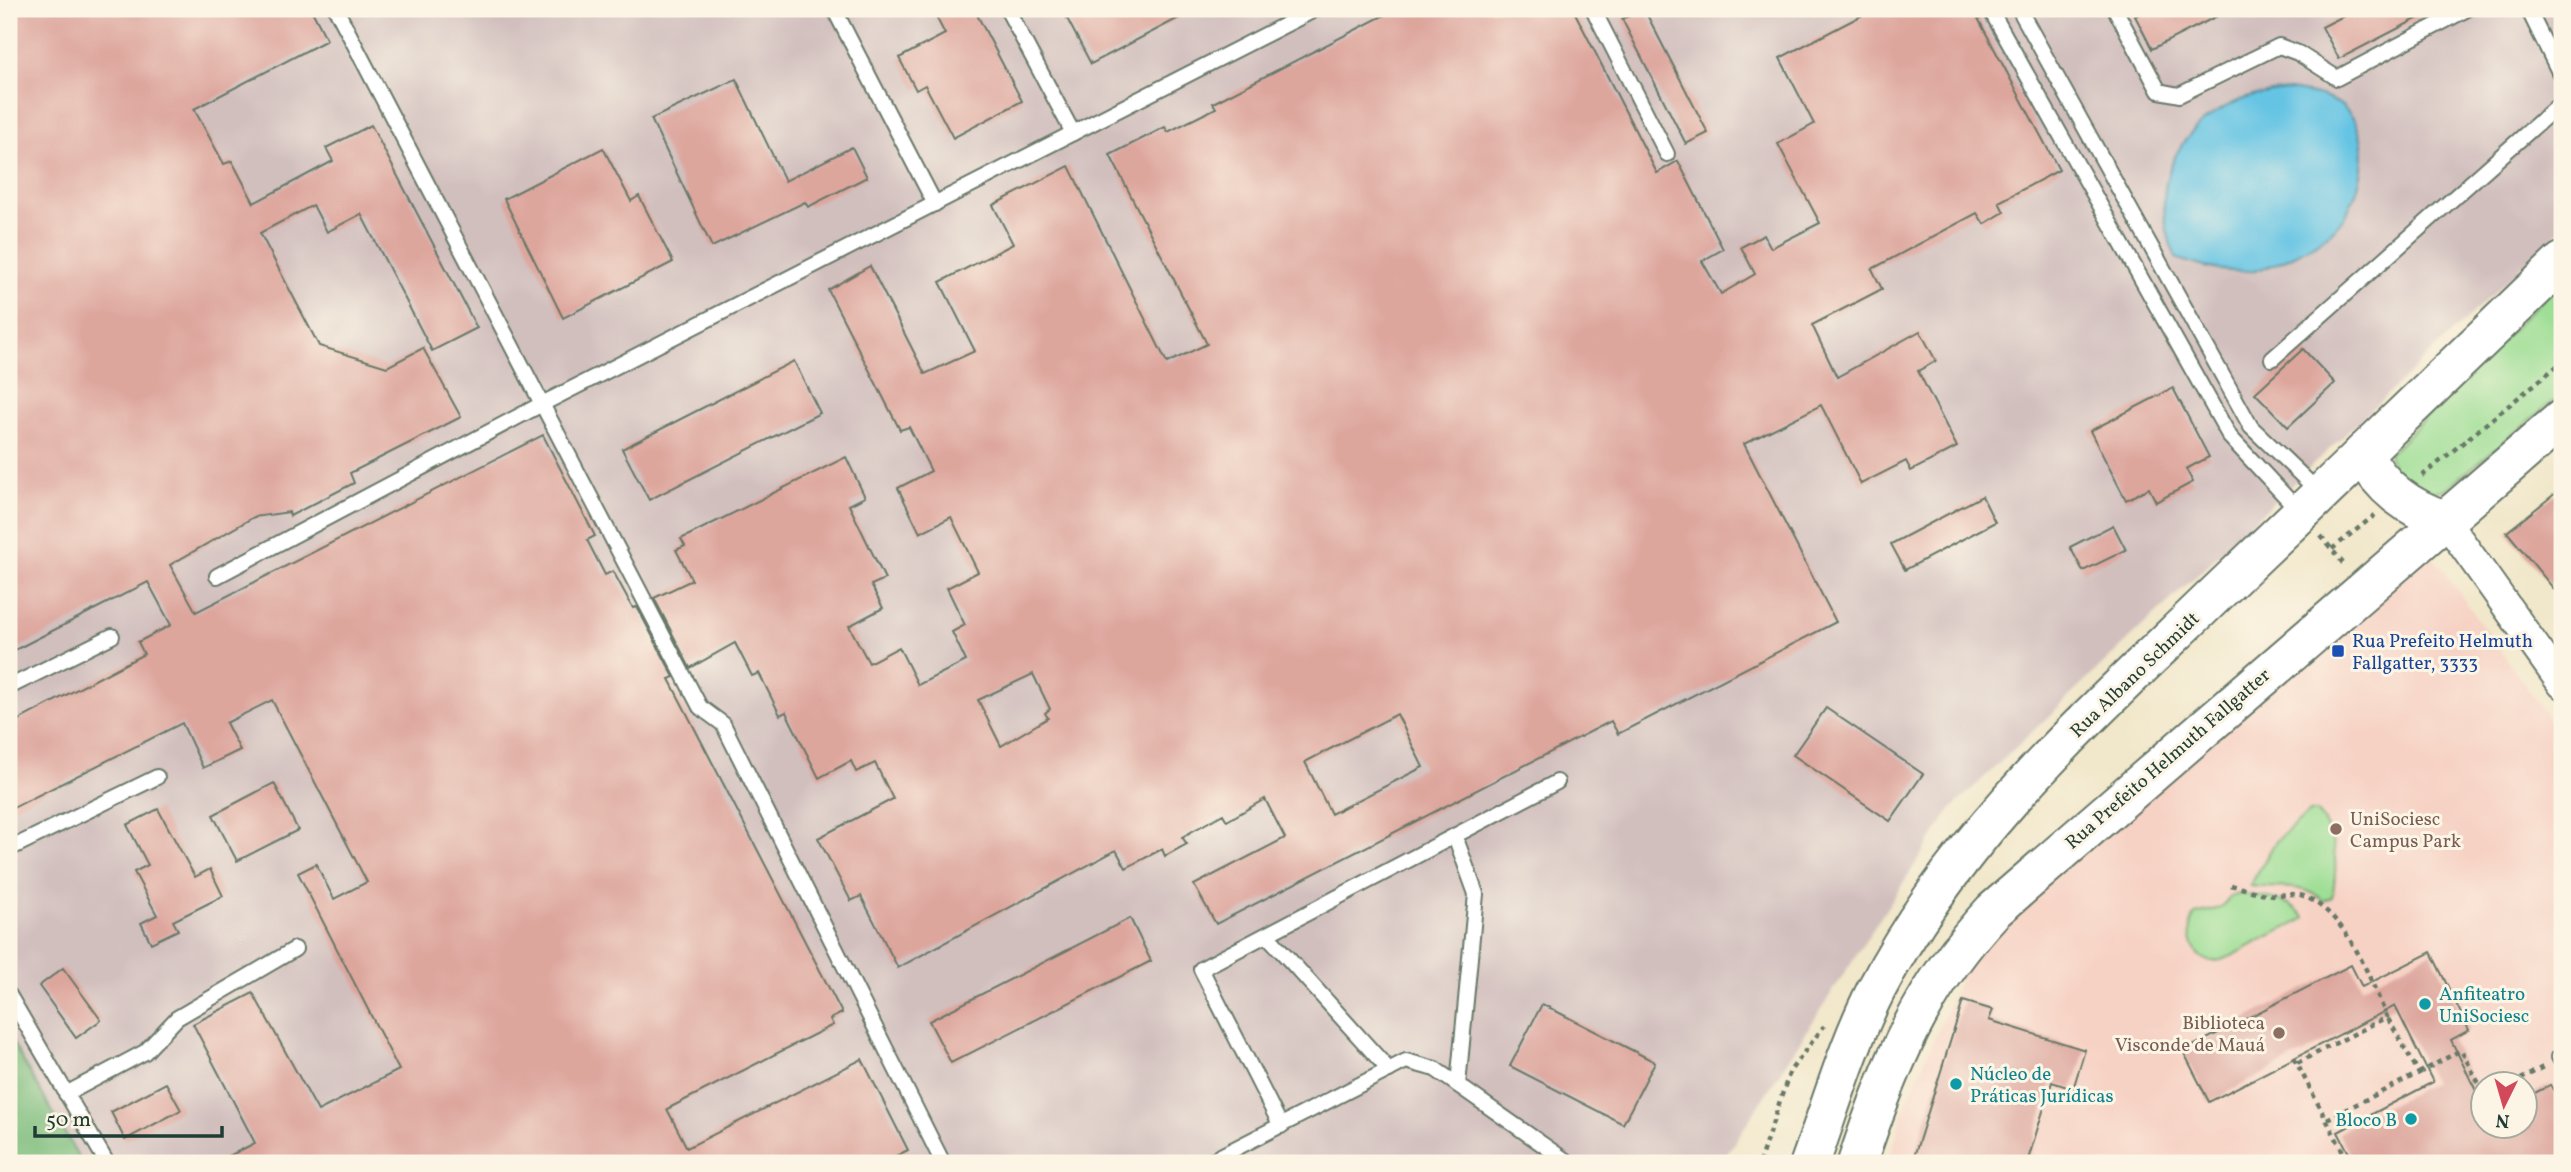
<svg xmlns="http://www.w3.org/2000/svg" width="2571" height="1172" viewBox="0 0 2571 1172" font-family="Vollkorn,serif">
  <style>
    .built { fill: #f6d2c4; fill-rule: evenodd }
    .industrial { fill: #d1bfbe }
    .green { fill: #9ede95; stroke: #5e8e64; stroke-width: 2 }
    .forest { fill: #7ebd7e; stroke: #4e7d59; stroke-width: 2 }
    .water { fill: #65c4e4; stroke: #42808c; stroke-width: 2 }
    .building { fill: #dda69d; fill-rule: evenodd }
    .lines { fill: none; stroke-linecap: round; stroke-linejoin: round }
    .lane-casing { stroke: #687868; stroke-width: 18 }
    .street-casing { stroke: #687868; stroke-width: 32 }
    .primary-casing { stroke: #687868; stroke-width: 42 }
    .path { stroke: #687868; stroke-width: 4.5; stroke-dasharray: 5 5; stroke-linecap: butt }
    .lane { stroke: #fff; stroke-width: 14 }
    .street { stroke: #fff; stroke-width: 28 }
    .primary { stroke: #fff; stroke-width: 38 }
    .transit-dot { fill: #1a4fb4; stroke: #fcf5e5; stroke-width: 2.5 }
    .education-dot { fill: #8d6e63; stroke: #fcf5e5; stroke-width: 2.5 }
    .culture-dot { fill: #0f9aa8; stroke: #fcf5e5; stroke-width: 2.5 }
    .labels { text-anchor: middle; stroke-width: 6; stroke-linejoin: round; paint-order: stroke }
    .transit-label { font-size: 19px; fill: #164399; stroke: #fcf5e5; text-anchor: start }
    .street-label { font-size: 19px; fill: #1f3d34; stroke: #fcf5e5 }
    .education-label { font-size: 19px; fill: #785e54; stroke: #fcf5e5; text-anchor: start }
    .culture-label { font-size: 19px; fill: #0d838f; stroke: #fcf5e5; text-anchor: start }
  </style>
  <rect width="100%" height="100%" fill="#fcf5e5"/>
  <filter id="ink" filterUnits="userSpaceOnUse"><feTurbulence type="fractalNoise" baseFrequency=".0143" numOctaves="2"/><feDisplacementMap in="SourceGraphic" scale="14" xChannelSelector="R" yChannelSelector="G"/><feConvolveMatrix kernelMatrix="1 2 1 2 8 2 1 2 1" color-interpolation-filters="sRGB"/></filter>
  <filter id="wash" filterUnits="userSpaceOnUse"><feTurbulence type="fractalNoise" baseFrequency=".00686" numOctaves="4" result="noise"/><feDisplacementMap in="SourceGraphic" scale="28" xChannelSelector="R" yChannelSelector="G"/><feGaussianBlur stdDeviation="1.57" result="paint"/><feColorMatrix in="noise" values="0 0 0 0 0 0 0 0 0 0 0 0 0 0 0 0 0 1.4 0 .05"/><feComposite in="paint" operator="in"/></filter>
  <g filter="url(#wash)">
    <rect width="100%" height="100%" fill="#f1e7ca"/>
    <path class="built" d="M 2430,552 L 2562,737 L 2562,1163 L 1888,1163 L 1904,1108 L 1967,963 L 2004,921 ZM 2484,1084 L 2526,1084 L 2526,1126 L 2484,1126 Z"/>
    <path class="industrial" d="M 9,9 L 2562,9 L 2562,228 L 1951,809 L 1721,1163 L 9,1163 Z"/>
    <g class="green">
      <path d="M 2562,279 L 2562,394 L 2446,489 C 2420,497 2392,481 2389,454 Z"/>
      <path d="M 2310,812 L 2316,812 C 2338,835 2338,867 2332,897 L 2324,901 C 2302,881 2278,890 2250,886 L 2276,841 Z"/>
      <path d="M 2239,894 C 2263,897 2289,897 2305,918 C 2291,927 2276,932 2261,940 C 2242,950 2205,979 2193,945 C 2189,933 2190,925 2195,914 L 2220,908 L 2230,897 Z"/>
    </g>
    <path class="forest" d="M 9,1037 L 82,1163 L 9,1163 Z"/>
    <path class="water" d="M 2290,90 C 2306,93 2328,95 2342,106 C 2377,134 2363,199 2335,228 C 2321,243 2275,267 2255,270 C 2229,274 2200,267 2176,258 C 2137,168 2198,95 2290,90 Z"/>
    <g id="blocks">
      <g class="building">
        <path d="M 9,9 L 311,9 L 327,40 L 194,109 L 224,164 L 232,161 L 254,203 L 333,161 L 326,148 L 371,125 L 477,328 L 432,351 L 361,214 L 327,232 L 313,205 L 260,233 L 319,346 L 387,367 L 423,348 L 461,417 L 350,473 L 354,483 L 290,516 L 289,512 L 254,517 L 170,565 L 196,612 L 543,435 L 595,536 L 587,540 L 605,575 L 613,571 L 633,608 L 637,607 L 674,677 L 669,679 L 842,1013 L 830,1019 L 833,1025 L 667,1109 L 687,1148 L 862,1059 L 908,1150 L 882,1163 L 215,1163 L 255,1143 L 193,1024 L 253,993 L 318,1111 L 399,1070 L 298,873 L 316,864 L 334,899 L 367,882 L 272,700 L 226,723 L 240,750 L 203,768 L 182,723 L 9,810 L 9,725 L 144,654 L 138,642 L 171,625 L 148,582 L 9,653 Z"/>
        <path d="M 932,9 L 974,9 L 1022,101 L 953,138 L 925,85 L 916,90 L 899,58 L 945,34 Z"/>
        <path d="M 1062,9 L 1196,9 L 1091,64 Z"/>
        <path d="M 1396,9 L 1573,9 L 1657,173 L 1678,161 L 1723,249 L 1702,261 L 1721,294 L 1755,274 L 1741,247 L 1764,235 L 1771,248 L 1820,223 L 1778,144 L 1814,124 L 1780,58 L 1874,9 L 1973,9 L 2059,170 L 1999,202 L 2004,212 L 1984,224 L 1977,213 L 1872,269 L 1882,289 L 1812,325 L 1837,377 L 1920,331 L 1936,361 L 1918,371 L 1957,447 L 1911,471 L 1906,461 L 1861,484 L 1821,405 L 1744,444 L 1836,622 L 1618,734 L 1611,721 L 1216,924 L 1194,885 L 1285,838 L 1265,799 L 1227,821 L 1223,814 L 1182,837 L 1187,844 L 1165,856 L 1162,849 L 1126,868 L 1116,850 L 898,968 L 861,896 L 851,901 L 818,838 L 893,799 L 875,763 L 856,772 L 851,761 L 819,778 L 786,712 L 780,715 L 759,673 L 752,676 L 735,643 L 690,668 L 654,598 L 692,580 L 676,550 L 685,546 L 681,539 L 846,457 L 865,497 L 849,505 L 885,579 L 871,585 L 883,608 L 849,626 L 869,663 L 899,647 L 918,685 L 966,661 L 952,632 L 965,625 L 947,588 L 978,572 L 951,517 L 920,533 L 898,488 L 931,471 L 909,427 L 900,430 L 828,290 L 870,266 L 925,374 L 975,351 L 940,282 L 1013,244 L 993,205 L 1069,166 L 1167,363 L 1207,344 L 1110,155 L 1165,127 L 1168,132 L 1216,108 L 1213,103 ZM 1033,674 L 1050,709 L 1045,713 L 1048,718 L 1001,746 L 978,700 ZM 1397,714 L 1423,767 L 1331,814 L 1305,762 Z"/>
        <path d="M 1644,9 L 1708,133 L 1686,144 L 1622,19 Z"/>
        <path d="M 2148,9 L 2231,9 L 2152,49 L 2135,16 Z"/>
        <path d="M 2357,9 L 2436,9 L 2339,59 L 2322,27 Z"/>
        <path d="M 736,79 L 785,181 L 852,147 L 867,177 L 808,207 L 805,202 L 712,247 L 651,119 Z"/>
        <path d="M 603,148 L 631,201 L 639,196 L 673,262 L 563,318 L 504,199 Z"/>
        <path d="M 2303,349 L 2335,383 L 2288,427 L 2255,393 Z"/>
        <path d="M 794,361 L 820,413 L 649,500 L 622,449 Z"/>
        <path d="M 2173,388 L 2209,457 L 2186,469 L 2193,482 L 2156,502 L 2149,488 L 2126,500 L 2090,431 Z"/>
        <path d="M 2562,488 L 2562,599 L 2507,532 Z"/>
        <path d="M 1982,496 L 1995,522 L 1905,570 L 1891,544 Z"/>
        <path d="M 2113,525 L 2126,550 L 2083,571 L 2070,547 Z"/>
        <path d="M 1826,708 L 1923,774 L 1890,821 L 1793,755 Z"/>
        <path d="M 274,783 L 298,830 L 237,861 L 213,815 Z"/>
        <path d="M 158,809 L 195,877 L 210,869 L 223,896 L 173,921 L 178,930 L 151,943 L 141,923 L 157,915 L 134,872 L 148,865 L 127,825 Z"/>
        <path d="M 1130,918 L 1151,961 L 951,1063 L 929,1021 Z"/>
        <path d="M 2431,952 L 2469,1030 L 2451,1040 L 2483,1105 L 2483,1126 L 2525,1126 L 2525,1098 L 2550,1085 L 2562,1108 L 2562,1163 L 2354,1163 L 2338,1132 L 2433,1082 L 2395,1006 L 2209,1102 L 2183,1051 L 2351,965 L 2362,987 Z"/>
        <path d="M 63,968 L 101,1020 L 76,1038 L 39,986 Z"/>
        <path d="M 1963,1001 L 1993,1010 L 1989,1020 L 2085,1050 L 2073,1089 L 2052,1082 L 2027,1163 L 1912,1163 Z"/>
        <path d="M 1542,1004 L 1655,1062 L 1623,1124 L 1510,1066 Z"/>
        <path d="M 166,1083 L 181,1110 L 125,1140 L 111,1112 Z"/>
      </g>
    </g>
  </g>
  <g filter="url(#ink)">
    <use href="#blocks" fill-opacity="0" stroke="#687868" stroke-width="2"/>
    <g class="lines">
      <g class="lane-casing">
        <g id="lane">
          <path d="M 336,9 L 700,707 L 723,724 L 943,1163"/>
          <path d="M 834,9 L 935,204"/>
          <path d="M 1007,9 L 1073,133"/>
          <path d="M 1593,9 L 1667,154"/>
          <path d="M 1990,9 L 2230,437 L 2300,512"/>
          <path d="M 2019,9 L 2251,427 L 2320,493"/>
          <path d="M 2115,9 L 2159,91 L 2179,95 L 2279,46 L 2298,53 L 2337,78 L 2467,9"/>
          <path d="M 2528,9 L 2562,78"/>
          <path d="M 2272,359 L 2562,102"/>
          <path d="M 217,576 L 542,404 L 1316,9"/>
          <path d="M 9,687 L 112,636"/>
          <path d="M 1455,836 L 1476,894 L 1458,1085"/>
          <path d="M 9,849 L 157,777"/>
          <path d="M 1267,935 L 1389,1070"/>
          <path d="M 9,995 L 107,1163"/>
          <path d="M 2559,1057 L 2562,1055"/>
          <path d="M 66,1094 L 145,1052 L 177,1018 L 295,949"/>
          <path d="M 1281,1126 L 1201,969 L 1557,782"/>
          <path d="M 1207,1163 L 1406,1061 L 1435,1069 L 1569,1163"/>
        </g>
      </g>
      <g class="street-casing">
        <path id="street" d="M 2445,520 L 2562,684"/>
      </g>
      <g class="primary-casing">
        <g id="primary">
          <path d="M 2363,453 C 2381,488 2408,508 2445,520"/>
          <path d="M 1810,1163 C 1831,1105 1848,1045 1876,990 C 1956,835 2089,717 2213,597 C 2330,486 2446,373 2562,262"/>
          <path d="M 1857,1163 C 1889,1066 1922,987 1993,911 L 2562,419"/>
        </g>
      </g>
      <g class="path">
        <path d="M 2422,476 L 2562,362"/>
        <path d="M 2321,536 L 2346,567"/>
        <path d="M 2332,549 L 2375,515"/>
        <path d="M 2231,885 C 2245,889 2260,894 2274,895 C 2285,895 2295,892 2306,897 C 2350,919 2368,975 2387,1017 L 2297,1063"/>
        <path d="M 2294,1058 L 2349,1163"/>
        <path d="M 2419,1073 L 2461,1050 L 2484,1093"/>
        <path d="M 2512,1084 L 2543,1067"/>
        <path d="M 2327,1119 L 2419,1073 L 2387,1017"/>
        <path d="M 1759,1163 L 1790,1071 L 1824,1026"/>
      </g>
      <use href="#lane" class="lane"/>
      <use href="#street" class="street"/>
      <use href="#primary" class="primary"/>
    </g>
  </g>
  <rect class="transit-dot" x="2331" y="644" width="14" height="14" rx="3.5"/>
  <g class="education-dot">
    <circle cx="2336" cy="829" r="7"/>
    <circle cx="2279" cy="1033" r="7"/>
  </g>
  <g class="culture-dot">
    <circle cx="2425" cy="1004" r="7"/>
    <circle cx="1956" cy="1084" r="7"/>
    <circle cx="2411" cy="1119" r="7"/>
  </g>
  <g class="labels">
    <g class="transit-label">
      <text x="2352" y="647">Rua Prefeito Helmuth<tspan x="2352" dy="22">Fallgatter, 3333</tspan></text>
    </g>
    <g class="street-label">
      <text transform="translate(2134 674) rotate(-44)" y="7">Rua Albano Schmidt</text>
      <text transform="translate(2167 758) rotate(-41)" y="7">Rua Prefeito Helmuth Fallgatter</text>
    </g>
    <g class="education-label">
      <text x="2350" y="825">UniSociesc<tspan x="2350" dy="22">Campus Park</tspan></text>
      <text x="2265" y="1029" text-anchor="end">Biblioteca<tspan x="2265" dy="22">Visconde de Mauá</tspan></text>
    </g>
    <g class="culture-label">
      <text x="2439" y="1000">Anfiteatro<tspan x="2439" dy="22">UniSociesc</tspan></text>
      <text x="1970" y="1080">Núcleo de<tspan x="1970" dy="22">Práticas Jurídicas</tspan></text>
      <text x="2397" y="1126" text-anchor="end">Bloco B</text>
    </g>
  </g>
  <rect width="2571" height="1172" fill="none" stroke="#fcf5e5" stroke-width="35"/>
  <g transform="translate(2504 1105) rotate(185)"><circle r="33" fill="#fcf5e5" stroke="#a4ab9e" stroke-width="2"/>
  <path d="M0-5L12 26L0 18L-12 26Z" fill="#d1495b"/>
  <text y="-10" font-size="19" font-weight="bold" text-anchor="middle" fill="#1f3d34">N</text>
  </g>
  <path d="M35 1126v10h187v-10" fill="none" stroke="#1f3d34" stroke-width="3.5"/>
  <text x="46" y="1126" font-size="21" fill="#1f3d34" stroke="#fcf5e5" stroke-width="5" paint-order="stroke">50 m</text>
</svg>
